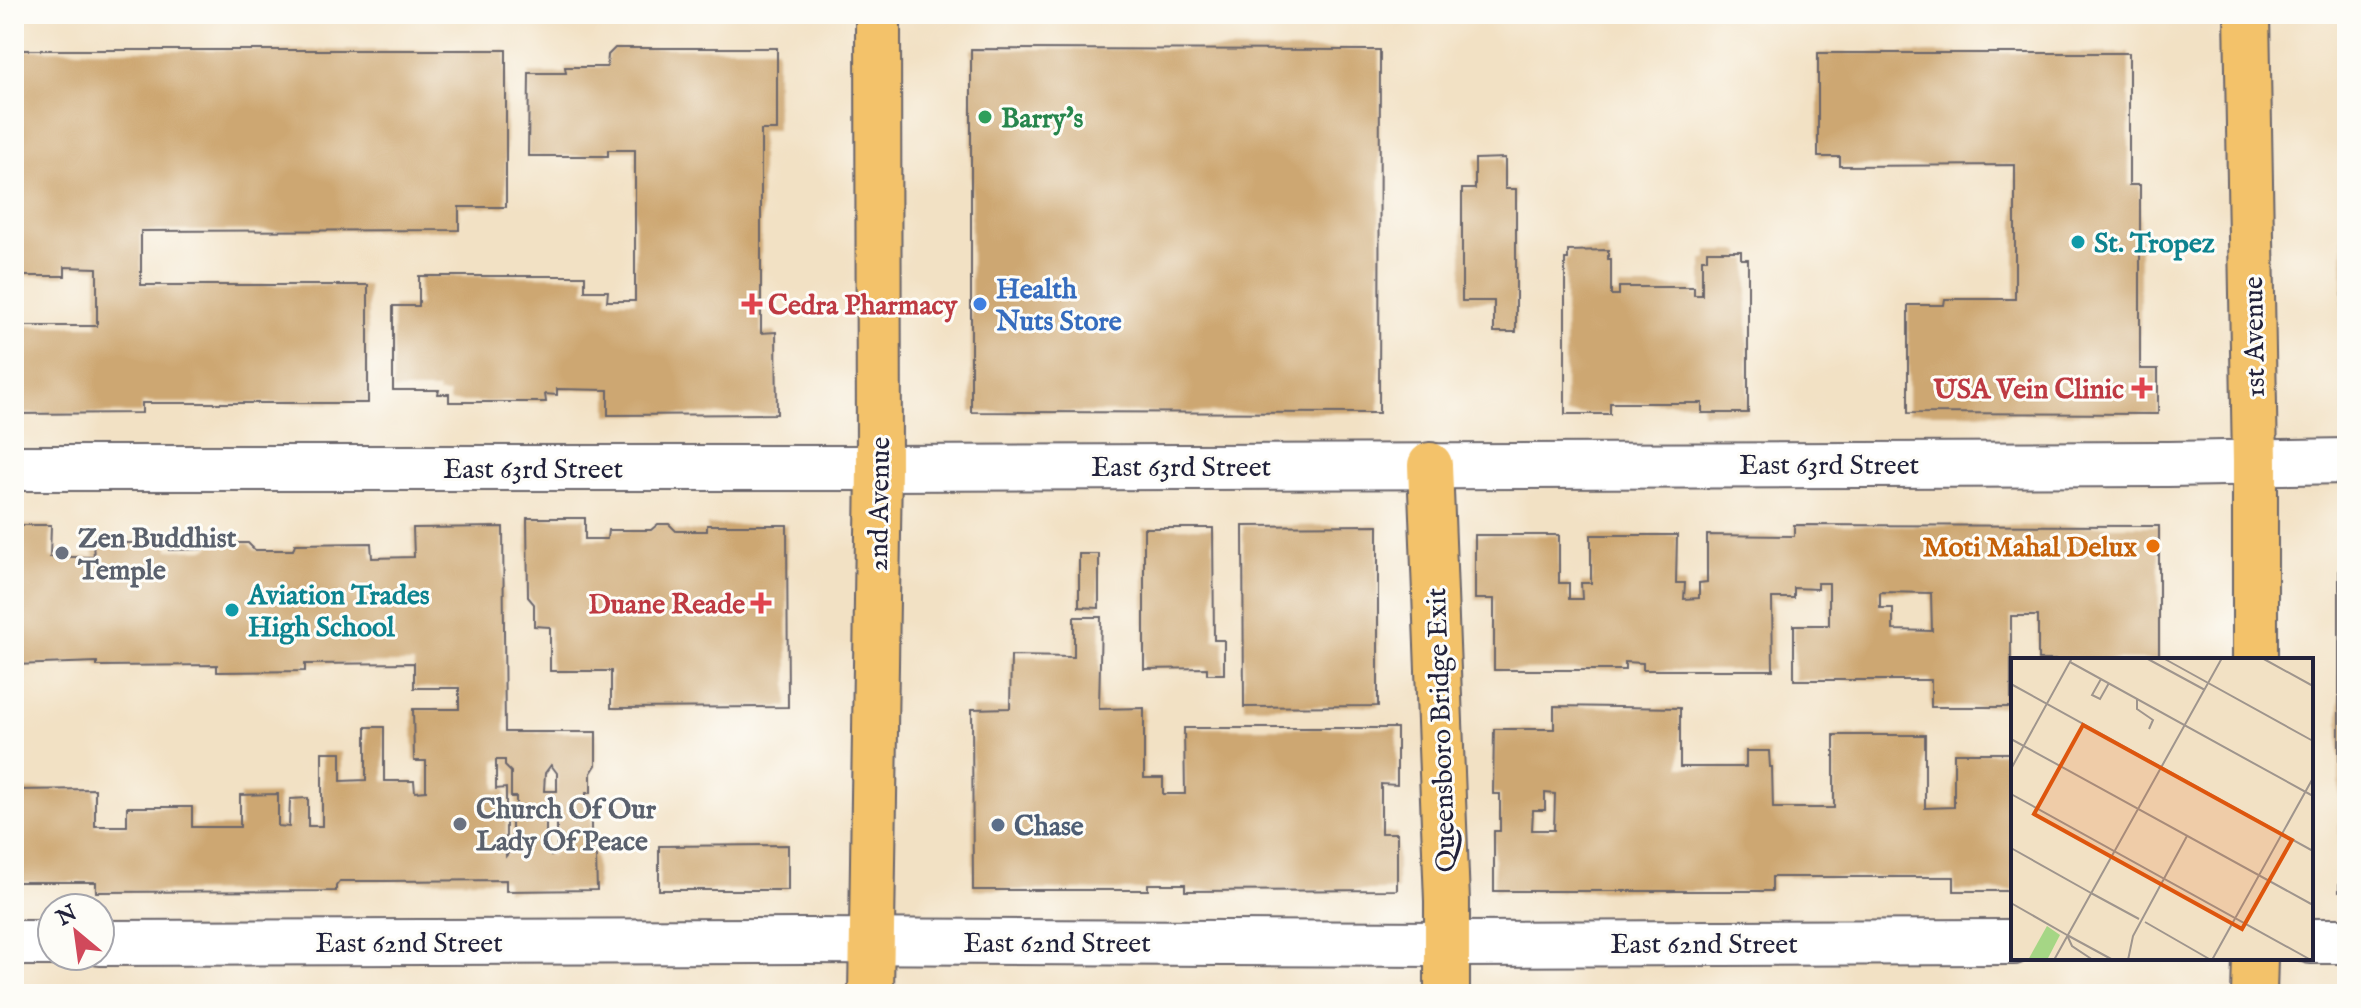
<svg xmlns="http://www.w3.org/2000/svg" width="2361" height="1008" viewBox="0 0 2361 1008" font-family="'IM FELL English',serif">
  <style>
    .building { fill: #cda772; fill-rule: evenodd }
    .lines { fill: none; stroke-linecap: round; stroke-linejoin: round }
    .minor-casing { stroke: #6b656b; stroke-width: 48 }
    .tertiary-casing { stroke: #6b656b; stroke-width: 48 }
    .primary-casing { stroke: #6b656b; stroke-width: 48 }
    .trunk-casing { stroke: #6b656b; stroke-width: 48 }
    .minor { stroke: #fff; stroke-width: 44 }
    .tertiary { stroke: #fff; stroke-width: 44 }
    .primary { stroke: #f3c26a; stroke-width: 44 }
    .trunk { stroke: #f3c26a; stroke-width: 44 }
    .leisure-dot { fill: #2e9e5b; stroke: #fdfcf7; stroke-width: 3 }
    .culture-dot { fill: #0f9aa8; stroke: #fdfcf7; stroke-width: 3 }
    .health-dot { fill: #e0444e; stroke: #fdfcf7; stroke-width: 3 }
    .shop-dot { fill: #3f7fe0; stroke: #fdfcf7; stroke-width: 3 }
    .food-dot { fill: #e8710a; stroke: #fdfcf7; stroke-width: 3 }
    .worship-dot { fill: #6b7280; stroke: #fdfcf7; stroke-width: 3 }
    .service-dot { fill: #5c6f8a; stroke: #fdfcf7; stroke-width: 3 }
    .labels { text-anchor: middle; stroke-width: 6; stroke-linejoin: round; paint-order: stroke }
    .leisure-label { font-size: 28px; font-weight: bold; fill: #27864d; stroke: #fdfcf7; text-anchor: start }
    .culture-label { font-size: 28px; font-weight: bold; fill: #0d838f; stroke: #fdfcf7; text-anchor: start }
    .shop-label { font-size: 28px; font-weight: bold; fill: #366cbe; stroke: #fdfcf7; text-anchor: start }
    .health-label { font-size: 28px; font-weight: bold; fill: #be3a42; stroke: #fdfcf7; text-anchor: end }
    .street-label { font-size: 28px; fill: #22223b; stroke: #fdfcf7 }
    .worship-label { font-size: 28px; font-weight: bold; fill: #5b616d; stroke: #fdfcf7; text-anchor: start }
    .food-label { font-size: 28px; font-weight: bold; fill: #c56008; stroke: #fdfcf7; text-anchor: end }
    .service-label { font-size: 28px; font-weight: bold; fill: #4e5e75; stroke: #fdfcf7; text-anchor: start }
    .inset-road { fill: none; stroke: #9f958d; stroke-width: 2 }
    .view { fill: #de560e; fill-opacity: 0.15; stroke: #de560e; stroke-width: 4 }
    .inset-edge { fill: none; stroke: #22223b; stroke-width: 4 }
  </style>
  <rect width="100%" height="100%" fill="#fdfcf7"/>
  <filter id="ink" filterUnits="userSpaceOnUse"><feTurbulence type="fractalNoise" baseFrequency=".0125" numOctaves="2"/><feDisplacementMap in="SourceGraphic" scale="16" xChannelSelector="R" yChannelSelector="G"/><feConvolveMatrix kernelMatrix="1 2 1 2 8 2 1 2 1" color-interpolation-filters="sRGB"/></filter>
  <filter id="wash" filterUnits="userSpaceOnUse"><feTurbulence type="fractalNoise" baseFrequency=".006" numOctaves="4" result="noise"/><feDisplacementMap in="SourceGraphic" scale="32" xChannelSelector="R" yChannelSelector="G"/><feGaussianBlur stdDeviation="1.8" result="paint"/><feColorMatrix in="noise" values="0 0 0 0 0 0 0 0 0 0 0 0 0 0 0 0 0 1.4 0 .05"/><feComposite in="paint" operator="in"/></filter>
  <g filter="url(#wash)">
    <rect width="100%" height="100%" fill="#f2e1c4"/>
    <g id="blocks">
      <g class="building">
        <path d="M 615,48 L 777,48 L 777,130 L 761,130 L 761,333 L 776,332 L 777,414 L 608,415 L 608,390 L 557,389 L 557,395 L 545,394 L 546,402 L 449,402 L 449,394 L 438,394 L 439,390 L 393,390 L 393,306 L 419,306 L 419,276 L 585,276 L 585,291 L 608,291 L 607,301 L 635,301 L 635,150 L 608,150 L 608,156 L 528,156 L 529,73 L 566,73 L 565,67 L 607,67 L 608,55 Z"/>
        <path d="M 971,49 L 1380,50 L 1379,413 L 971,412 Z"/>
        <path d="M 2342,49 L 2347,49 L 2347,416 L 2343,416 Z"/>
        <path d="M 14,50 L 506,50 L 506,207 L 459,207 L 459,230 L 141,231 L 141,285 L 368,285 L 368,403 L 142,403 L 142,413 L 14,414 L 14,326 L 97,326 L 97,268 L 65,267 L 65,276 L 14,276 Z"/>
        <path d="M 1818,53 L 2129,53 L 2129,185 L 2140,185 L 2140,369 L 2158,369 L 2158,414 L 1908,413 L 1908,305 L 1944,305 L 1945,299 L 2015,299 L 2015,165 L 1840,166 L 1840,157 L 1818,157 Z"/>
        <path d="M 1505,158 L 1505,189 L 1516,189 L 1516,332 L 1494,332 L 1494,301 L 1462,301 L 1462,189 L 1475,189 L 1475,159 Z"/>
        <path d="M 1608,250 L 1608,259 L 1611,259 L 1611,295 L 1619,295 L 1619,287 L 1694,287 L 1694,295 L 1702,295 L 1702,259 L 1707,259 L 1707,251 L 1741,251 L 1741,259 L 1748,259 L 1748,413 L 1702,413 L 1702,403 L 1610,403 L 1610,414 L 1565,414 L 1565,259 L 1568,259 L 1568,251 Z"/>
        <path d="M 527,518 L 585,518 L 585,539 L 607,539 L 608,530 L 651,530 L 658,524 L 669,524 L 676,531 L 707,531 L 707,525 L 787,525 L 788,707 L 611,708 L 611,671 L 550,671 L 550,627 L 534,626 L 534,604 L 528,597 Z"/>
        <rect x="2339" y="523" width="8" height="368"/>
        <path d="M 14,525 L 51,525 L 50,557 L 94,557 L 93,543 L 167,543 L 169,550 L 207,549 L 213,543 L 248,543 L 255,550 L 293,550 L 295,544 L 371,543 L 372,558 L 414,557 L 413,528 L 503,527 L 505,732 L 596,732 L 596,765 L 591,773 L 591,793 L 586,793 L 585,814 L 591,814 L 591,849 L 596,857 L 597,890 L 506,891 L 506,880 L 384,881 L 340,881 L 336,886 L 336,891 L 96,892 L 96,882 L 14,882 L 14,790 L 95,789 L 95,826 L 127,826 L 127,807 L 192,807 L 192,827 L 240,827 L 240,795 L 278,794 L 278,826 L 289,827 L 290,799 L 308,798 L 308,826 L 322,826 L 322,752 L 341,752 L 341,781 L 366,780 L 366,727 L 384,727 L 384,781 L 414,781 L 415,792 L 426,791 L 426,761 L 414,761 L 413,709 L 459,709 L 459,688 L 414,688 L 414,663 L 305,664 L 305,671 L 217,672 L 217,665 L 97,666 L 97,662 L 14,665 ZM 496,760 L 505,760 L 505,766 L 511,772 L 511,797 L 516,797 L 516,813 L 512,814 L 512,849 L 506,856 L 506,788 L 496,789 ZM 551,765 L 557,773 L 557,791 L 544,791 L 545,773 ZM 546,819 L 557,819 L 557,849 L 551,856 L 546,849 Z"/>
        <path d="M 1378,525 L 1378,706 L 1244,707 L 1243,526 Z"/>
        <path d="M 1794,525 L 2159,526 L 2159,660 L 2038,660 L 2038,616 L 2011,616 L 2011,707 L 1931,707 L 1931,680 L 1794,680 L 1794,625 L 1829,625 L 1829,583 L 1817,583 L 1818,589 L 1794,588 L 1794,598 L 1772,598 L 1773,670 L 1643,670 L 1643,663 L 1625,662 L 1625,670 L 1494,670 L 1494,599 L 1475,599 L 1475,535 L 1559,535 L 1559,583 L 1569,583 L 1569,599 L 1582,599 L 1581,583 L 1591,583 L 1591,535 L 1677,535 L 1676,583 L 1685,583 L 1684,599 L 1699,598 L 1699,583 L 1707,582 L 1707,535 L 1794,536 ZM 1880,592 L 1931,593 L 1932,631 L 1893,630 L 1893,608 L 1880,608 Z"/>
        <path d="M 1144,528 L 1213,528 L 1214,640 L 1224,640 L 1224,674 L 1207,674 L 1207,668 L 1144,669 Z"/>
        <path d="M 1079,554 L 1099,554 L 1099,608 L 1079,607 Z"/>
        <path d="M 1074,617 L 1101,617 L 1099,709 L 1144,708 L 1144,778 L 1163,778 L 1163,794 L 1185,794 L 1184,728 L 1397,728 L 1397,785 L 1381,784 L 1381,833 L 1397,833 L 1397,890 L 1185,891 L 1185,884 L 1148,884 L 1148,890 L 973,890 L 972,709 L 1010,708 L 1011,656 L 1074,657 Z"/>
        <path d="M 1554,706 L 1680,708 L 1680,767 L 1746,767 L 1746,751 L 1769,751 L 1770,767 L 1772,767 L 1773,808 L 1834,808 L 1834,735 L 1925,735 L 1925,808 L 1954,807 L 1954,753 L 2013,753 L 2013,891 L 1954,891 L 1954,877 L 1772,877 L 1772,891 L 1494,891 L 1494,831 L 1500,831 L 1500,794 L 1493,794 L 1494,729 L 1554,729 ZM 1545,793 L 1555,794 L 1554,830 L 1532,830 L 1533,810 L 1545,810 Z"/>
        <path d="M 788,845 L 788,890 L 659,890 L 659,846 Z"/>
      </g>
    </g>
  </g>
  <g filter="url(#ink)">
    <use href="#blocks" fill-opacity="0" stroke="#6b656b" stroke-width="2"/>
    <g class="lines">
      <g class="minor-casing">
        <g id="minor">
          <path d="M 14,468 L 879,468"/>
          <path d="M 14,943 L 52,943"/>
          <path d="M 100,943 L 804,941 L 1447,944"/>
        </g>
      </g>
      <g class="tertiary-casing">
        <g id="tertiary">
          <path d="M 879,468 L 2168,464 L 2347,461"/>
          <path d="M 2311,941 L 2347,941"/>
          <path d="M 1447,944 L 2013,942"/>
        </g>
      </g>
      <g class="primary-casing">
        <g id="primary">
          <path d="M 2247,14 L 2255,462 L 2255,660"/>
          <path d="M 871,994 L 879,468 L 878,14"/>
          <path d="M 2254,994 L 2255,958"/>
        </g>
      </g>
      <g class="trunk-casing">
        <path id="trunk" d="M 1430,465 L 1447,901 L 1447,994"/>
      </g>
      <use href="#minor" class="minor"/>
      <use href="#tertiary" class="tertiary"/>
      <use href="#primary" class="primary"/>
      <use href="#trunk" class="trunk"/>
    </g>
  </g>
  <circle class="leisure-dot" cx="985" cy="117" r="8"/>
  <g class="culture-dot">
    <circle cx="2078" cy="242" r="8"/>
    <circle cx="232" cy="610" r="8"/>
  </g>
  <g class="health-dot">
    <path d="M748 292h8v8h8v8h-8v8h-8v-8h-8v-8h8z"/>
    <path d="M2138 376h8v8h8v8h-8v8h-8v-8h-8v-8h8z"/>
    <path d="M757 591h8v8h8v8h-8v8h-8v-8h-8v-8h8z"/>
  </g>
  <circle class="shop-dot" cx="980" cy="304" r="8"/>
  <circle class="food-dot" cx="2153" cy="546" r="8"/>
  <g class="worship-dot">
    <circle cx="62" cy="553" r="8"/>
    <circle cx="460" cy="824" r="8"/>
  </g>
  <circle class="service-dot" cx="998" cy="825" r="8"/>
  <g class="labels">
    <g class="leisure-label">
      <text x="1001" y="127">Barry's</text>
    </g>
    <g class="culture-label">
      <text x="2094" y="252">St. Tropez</text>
      <text x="248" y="604">Aviation Trades<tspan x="248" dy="32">High School</tspan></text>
    </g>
    <g class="shop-label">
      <text x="996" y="298">Health<tspan x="996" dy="32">Nuts Store</tspan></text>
    </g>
    <g class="health-label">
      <text x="768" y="314" text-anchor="start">Cedra Pharmacy</text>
      <text x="2124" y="398">USA Vein Clinic</text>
      <text x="745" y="613">Duane Reade</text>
    </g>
    <g class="street-label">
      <text transform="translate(2253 337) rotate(-91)" y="10">1st Avenue</text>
      <text x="1829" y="474">East 63rd Street</text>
      <text x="1181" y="476">East 63rd Street</text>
      <text x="533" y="478">East 63rd Street</text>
      <text transform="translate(878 504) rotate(-89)" y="10">2nd Avenue</text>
      <text transform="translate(1440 730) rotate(-92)" y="10">Queensboro Bridge Exit</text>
      <text x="409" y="952">East 62nd Street</text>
      <text x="1057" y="952">East 62nd Street</text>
      <text x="1704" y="953">East 62nd Street</text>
    </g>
    <g class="worship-label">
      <text x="78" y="547">Zen Buddhist<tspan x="78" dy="32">Temple</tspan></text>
      <text x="476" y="818">Church Of Our<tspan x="476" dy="32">Lady Of Peace</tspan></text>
    </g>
    <g class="food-label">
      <text x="2137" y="556">Moti Mahal Delux</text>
    </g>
    <g class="service-label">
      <text x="1014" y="835">Chase</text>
    </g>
  </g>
  <g transform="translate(2011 658)">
    <rect width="302" height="302" fill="#f2e1c4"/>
    <path d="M 36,268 L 49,277 L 36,302 L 17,302 Z" fill="#a5d685"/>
    <path class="inset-road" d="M 135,0 L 194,32M 152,0 L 302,83M 251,0 L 302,28M 59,4 L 302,138M 90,21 L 81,37 L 89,41 L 98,25M 0,26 L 302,193M 126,41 L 126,51 L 142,62 L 138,71M 0,81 L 302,247M 0,111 L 61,0M 0,136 L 300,302M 0,190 L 80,235M 80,235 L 128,261M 0,245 L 56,277M 134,264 L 200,302M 56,277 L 102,302M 56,277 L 61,288 L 82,302M 43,302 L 211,0M 117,302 L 122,278 L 176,178M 201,302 L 302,120"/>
    <path class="view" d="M 72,67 L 281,182 L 231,271 L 23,156 Z"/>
    <rect width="302" height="302" class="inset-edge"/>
  </g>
  <rect width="2361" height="1008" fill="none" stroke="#fdfcf7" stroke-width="48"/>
  <g transform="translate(76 932) rotate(331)"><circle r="38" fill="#fdfcf7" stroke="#a5a5ac" stroke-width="2"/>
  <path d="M0-6L14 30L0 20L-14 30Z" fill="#d1495b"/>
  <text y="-12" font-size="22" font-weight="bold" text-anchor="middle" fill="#22223b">N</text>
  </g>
</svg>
